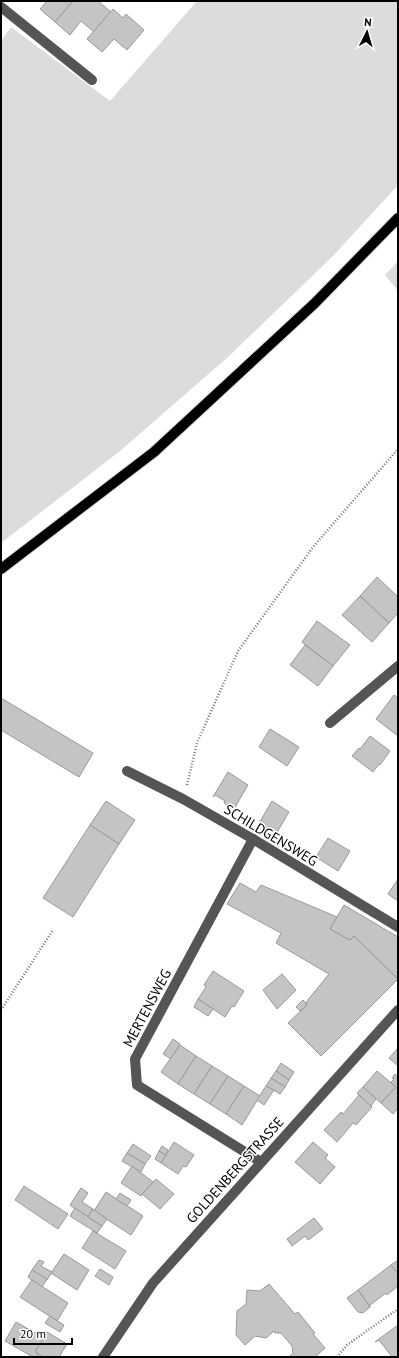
<svg xmlns="http://www.w3.org/2000/svg" width="399" height="1358" viewBox="0 0 399 1358" font-family="'PT Sans',sans-serif">
  <style>
    .green { fill: #dcdcdc }
    .building { fill: #c4c4c4; stroke: #999 }
    .lines { fill: none; stroke-linecap: round; stroke-linejoin: round }
    .major-casing { stroke: #dbdbdb; stroke-width: 12 }
    .path { stroke: #777; stroke-width: 2.5; stroke-dasharray: 1 2; stroke-linecap: butt }
    .minor { stroke: #555; stroke-width: 10 }
    .major { stroke: #000; stroke-width: 10 }
    .labels { text-anchor: middle; stroke-width: 3; stroke-linejoin: round; paint-order: stroke }
    .street-label { font-size: 14px; fill: #000; stroke: #fff }
  </style>
  <rect width="100%" height="100%" fill="#fff"/>
  <g class="green">
    <path d="M 197,1 L 398,1 L 398,185 L 333,256 L 228,357 L 120,451 L 1,543 L 1,41 L 11,27 L 110,101 Z"/>
    <path d="M 398,261 L 398,291 L 385,275 Z"/>
  </g>
  <g class="building">
    <path d="M 47,1 L 73,1 L 55,22 L 40,9 Z"/>
    <path d="M 73,1 L 98,1 L 111,12 L 94,32 L 81,21 L 70,35 L 55,22 Z"/>
    <path d="M 113,9 L 123,18 L 126,14 L 144,30 L 127,50 L 114,39 L 102,52 L 87,39 Z"/>
    <path d="M 377,577 L 398,597 L 398,613 L 389,623 L 360,596 Z"/>
    <path d="M 360,596 L 389,623 L 372,642 L 342,615 Z"/>
    <path d="M 317,621 L 350,645 L 333,666 L 302,642 Z"/>
    <path d="M 305,645 L 333,666 L 318,686 L 290,665 Z"/>
    <path d="M 394,695 L 398,698 L 398,736 L 376,719 Z"/>
    <path d="M 1,698 L 93,753 L 79,777 L 1,730 Z"/>
    <path d="M 270,729 L 299,747 L 287,766 L 259,747 Z"/>
    <path d="M 370,736 L 390,751 L 380,765 L 379,764 L 373,772 L 352,756 L 359,748 L 360,749 Z"/>
    <path d="M 228,772 L 248,785 L 234,809 L 224,803 L 225,801 L 215,795 L 213,797 Z"/>
    <path d="M 106,801 L 135,820 L 119,844 L 90,825 Z"/>
    <path d="M 272,801 L 289,812 L 276,834 L 259,823 Z"/>
    <path d="M 90,825 L 119,844 L 73,917 L 43,898 Z"/>
    <path d="M 328,838 L 350,851 L 338,871 L 316,857 Z"/>
    <path d="M 398,879 L 398,901 L 388,894 Z"/>
    <path d="M 240,883 L 256,892 L 261,885 L 337,917 L 330,929 L 350,940 L 354,936 L 398,979 L 321,1056 L 288,1023 L 306,1006 L 307,1001 L 329,974 L 276,943 L 281,933 L 227,904 Z"/>
    <path d="M 344,905 L 398,937 L 398,977 L 397,978 L 354,936 L 350,940 L 330,929 Z"/>
    <path d="M 213,971 L 244,991 L 234,1007 L 232,1006 L 225,1017 L 198,999 L 206,987 L 204,985 Z"/>
    <path d="M 282,974 L 296,990 L 277,1009 L 263,990 Z"/>
    <path d="M 198,999 L 213,1009 L 208,1016 L 194,1007 Z"/>
    <path d="M 303,1000 L 306,1003 L 306,1006 L 300,1011 L 296,1007 Z"/>
    <path d="M 173,1039 L 180,1044 L 171,1059 L 163,1054 Z"/>
    <path d="M 180,1045 L 196,1056 L 178,1084 L 161,1072 Z"/>
    <path d="M 398,1048 L 398,1066 L 389,1058 Z"/>
    <path d="M 196,1056 L 212,1066 L 194,1094 L 178,1084 Z"/>
    <path d="M 281,1063 L 294,1072 L 289,1080 L 276,1071 Z"/>
    <path d="M 212,1066 L 228,1076 L 210,1104 L 194,1094 Z"/>
    <path d="M 276,1071 L 289,1080 L 285,1087 L 271,1078 Z"/>
    <path d="M 377,1071 L 396,1087 L 381,1103 L 363,1087 Z"/>
    <path d="M 395,1074 L 398,1077 L 398,1108 L 393,1114 L 381,1103 L 396,1087 L 391,1082 L 394,1079 L 392,1078 Z"/>
    <path d="M 228,1076 L 244,1086 L 226,1114 L 210,1104 Z"/>
    <path d="M 271,1078 L 285,1087 L 280,1094 L 266,1086 Z"/>
    <path d="M 244,1086 L 260,1096 L 242,1125 L 226,1114 Z"/>
    <path d="M 266,1086 L 274,1090 L 264,1105 L 257,1100 Z"/>
    <path d="M 363,1087 L 376,1099 L 371,1106 L 357,1093 Z"/>
    <path d="M 359,1095 L 372,1107 L 356,1125 L 353,1123 L 337,1142 L 324,1130 L 341,1112 L 343,1114 Z"/>
    <path d="M 174,1142 L 194,1155 L 186,1167 L 183,1166 L 178,1174 L 161,1163 Z"/>
    <path d="M 313,1142 L 328,1155 L 325,1158 L 335,1167 L 320,1184 L 295,1162 Z"/>
    <path d="M 133,1144 L 151,1156 L 145,1164 L 127,1153 Z"/>
    <path d="M 162,1146 L 168,1150 L 166,1155 L 159,1151 Z"/>
    <path d="M 159,1151 L 166,1155 L 161,1163 L 155,1159 Z"/>
    <path d="M 127,1153 L 145,1164 L 141,1172 L 122,1161 Z"/>
    <path d="M 132,1166 L 153,1182 L 141,1196 L 121,1183 Z"/>
    <path d="M 156,1179 L 174,1194 L 160,1209 L 142,1194 Z"/>
    <path d="M 24,1186 L 68,1214 L 58,1229 L 15,1200 Z"/>
    <path d="M 81,1188 L 88,1193 L 82,1202 L 93,1209 L 88,1217 L 70,1205 Z"/>
    <path d="M 106,1192 L 143,1216 L 131,1235 L 94,1211 Z"/>
    <path d="M 120,1193 L 131,1200 L 127,1206 L 116,1199 Z"/>
    <path d="M 75,1208 L 102,1226 L 97,1233 L 70,1216 Z"/>
    <path d="M 93,1209 L 107,1219 L 102,1226 L 88,1217 Z"/>
    <path d="M 314,1218 L 323,1229 L 308,1240 L 305,1236 L 292,1246 L 287,1239 Z"/>
    <path d="M 93,1231 L 126,1251 L 115,1269 L 82,1248 Z"/>
    <path d="M 64,1254 L 89,1270 L 77,1290 L 51,1273 Z"/>
    <path d="M 39,1260 L 44,1262 L 41,1266 L 52,1272 L 47,1280 L 32,1270 Z"/>
    <path d="M 398,1260 L 398,1274 L 391,1265 Z"/>
    <path d="M 391,1265 L 398,1274 L 398,1286 L 387,1295 L 386,1293 L 370,1305 L 370,1307 L 358,1290 Z"/>
    <path d="M 100,1269 L 113,1277 L 109,1285 L 95,1276 Z"/>
    <path d="M 32,1270 L 47,1279 L 42,1287 L 28,1277 Z"/>
    <path d="M 32,1280 L 68,1303 L 57,1321 L 20,1297 Z"/>
    <path d="M 269,1284 L 295,1314 L 298,1312 L 315,1333 L 313,1334 L 325,1348 L 315,1357 L 289,1357 L 293,1353 L 292,1346 L 281,1333 L 275,1333 L 274,1331 L 266,1338 L 255,1336 L 245,1345 L 236,1335 L 237,1311 L 246,1304 L 247,1290 L 260,1291 Z"/>
    <path d="M 358,1290 L 370,1307 L 363,1313 L 358,1312 L 347,1298 Z"/>
    <path d="M 50,1316 L 64,1325 L 60,1332 L 45,1323 Z"/>
    <path d="M 16,1322 L 44,1338 L 35,1352 L 39,1355 L 38,1357 L 33,1357 L 5,1341 Z"/>
    <path d="M 398,1325 L 398,1357 L 392,1357 L 379,1340 L 375,1342 Z"/>
    <path d="M 47,1332 L 67,1344 L 59,1357 L 43,1357 L 35,1352 Z"/>
  </g>
  <g class="lines">
    <g class="major-casing">
      <path id="major" d="M 1,569 L 154,452 L 315,303 L 398,218"/>
    </g>
    <g class="path">
      <path d="M 187,785 L 197,743 L 238,651 L 313,547 L 398,449"/>
      <path d="M 1,1010 L 53,930"/>
      <path d="M 337,1357 L 347,1345 L 398,1309"/>
    </g>
    <g class="minor">
      <path d="M 1,7 L 92,80"/>
      <path d="M 330,723 L 398,666"/>
      <path d="M 127,771 L 183,799 L 253,839 L 398,927"/>
      <path d="M 253,839 L 135,1059 L 137,1085 L 261,1162"/>
      <path d="M 103,1357 L 153,1283 L 398,1010"/>
    </g>
    <use href="#major" class="major"/>
  </g>
  <g class="labels">
    <g class="street-label">
      <text transform="translate(271 835) rotate(31)" y="5">SCHILDGENSWEG</text>
      <text transform="translate(147 1008) rotate(-62)" y="5">MERTENSWEG</text>
      <text transform="translate(235 1170) rotate(-48)" y="5">GOLDENBERGSTRASSE</text>
    </g>
  </g>
  <rect width="399" height="1358" fill="none" stroke="#000000" stroke-width="4"/>
  <g transform="translate(367 32) rotate(5)" stroke="#ffffff" stroke-width="3" paint-order="stroke">
  <path d="M0-3L7 15L0 10L-7 15Z" fill="#000000"/>
  <text y="-6" font-size="11" font-weight="bold" text-anchor="middle" fill="#000000">N</text>
  </g>
  <path d="M14 1338v6h58v-6" fill="none" stroke="#000000" stroke-width="2"/>
  <text x="20" y="1338" font-size="12" fill="#000000" stroke="#ffffff" stroke-width="3" paint-order="stroke">20 m</text>
</svg>
